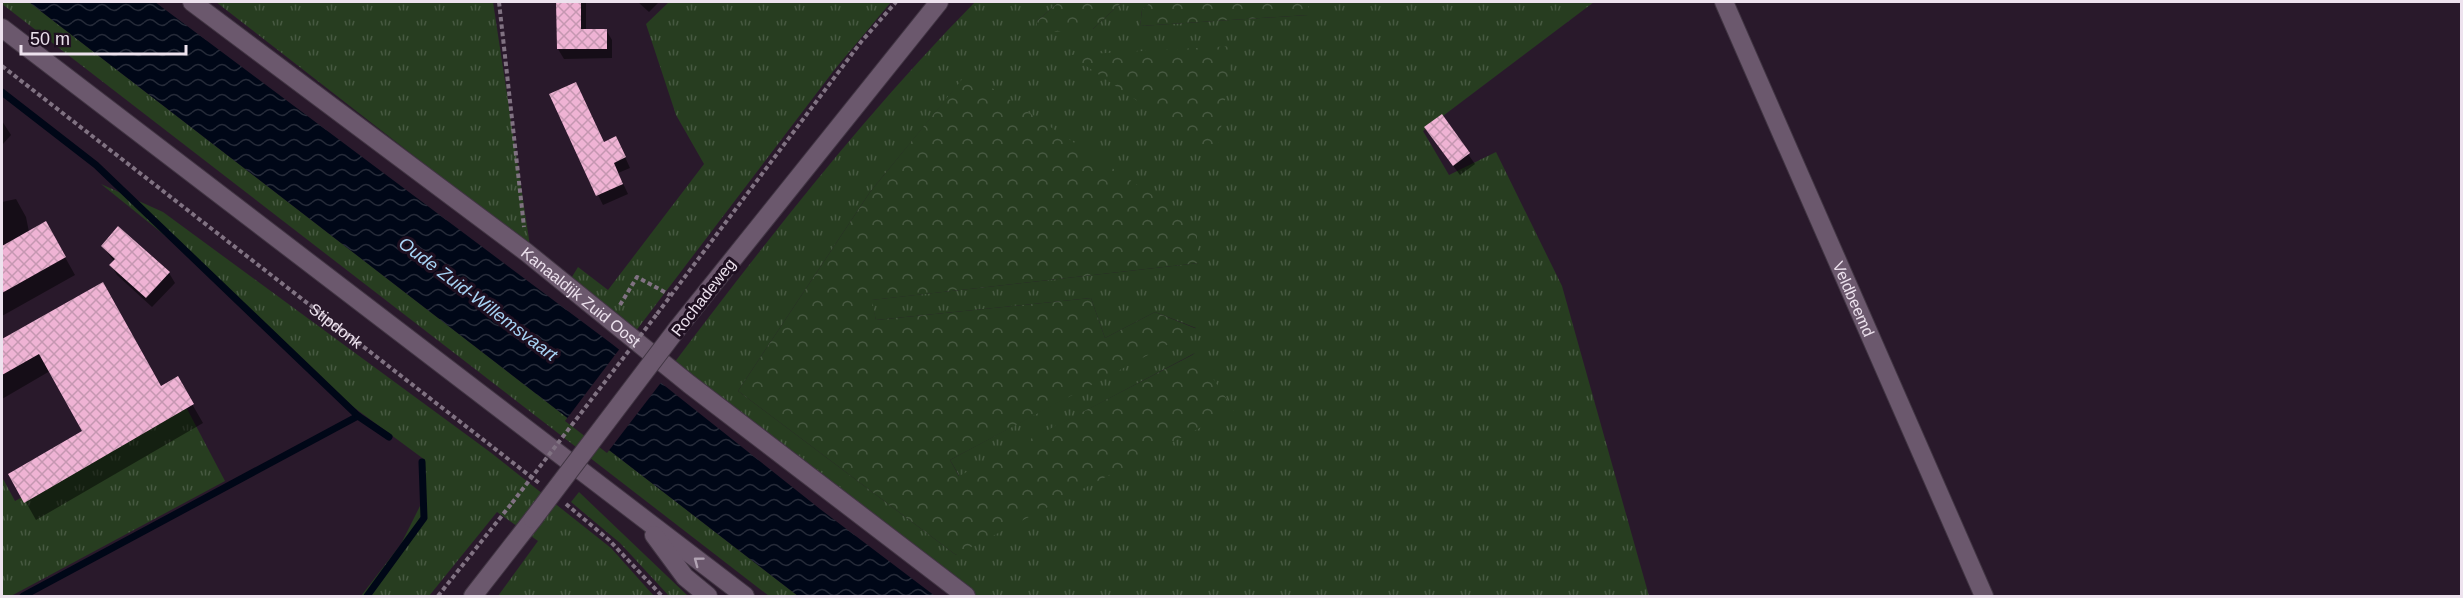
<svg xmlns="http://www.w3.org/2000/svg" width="2463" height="598" viewBox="0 0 2463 598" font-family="Arial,sans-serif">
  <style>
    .grass { fill: url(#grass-tufts); fill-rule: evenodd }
    .forest { fill: url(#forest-crowns) }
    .water { fill: url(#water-waves) }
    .pier { fill: #29192b }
    .shadow { fill: #0007 }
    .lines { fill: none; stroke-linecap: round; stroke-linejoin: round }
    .stream { stroke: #000717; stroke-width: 7 }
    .building { fill: url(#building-cross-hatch) }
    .street-casing { stroke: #413543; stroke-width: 20 }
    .secondary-casing { stroke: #413543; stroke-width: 20 }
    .path { stroke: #807282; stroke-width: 4; stroke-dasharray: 4.5 3; stroke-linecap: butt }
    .street { stroke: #6b586d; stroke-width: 18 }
    .secondary { stroke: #6b586d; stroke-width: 18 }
    .secondary-bridge-casing { stroke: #413543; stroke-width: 20; stroke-linecap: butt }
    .path-bridge { stroke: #807282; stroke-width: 4; stroke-dasharray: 4.5 3; stroke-linecap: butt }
    .secondary-bridge { stroke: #6b586d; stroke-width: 18 }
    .oneway { stroke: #b2a4b4 }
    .labels { text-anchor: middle; stroke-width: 6; stroke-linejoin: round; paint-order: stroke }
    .street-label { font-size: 16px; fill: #ede2ee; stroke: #1f1021 }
    .water-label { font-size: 18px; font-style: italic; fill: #a8d4f6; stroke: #1f1021 }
  </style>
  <defs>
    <pattern id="grass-tufts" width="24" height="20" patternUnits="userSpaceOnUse" patternTransform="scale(1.5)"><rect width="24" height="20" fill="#273d20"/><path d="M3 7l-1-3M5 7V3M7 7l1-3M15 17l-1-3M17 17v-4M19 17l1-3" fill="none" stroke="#475941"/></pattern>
    <pattern id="forest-crowns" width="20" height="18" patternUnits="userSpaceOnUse" patternTransform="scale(1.5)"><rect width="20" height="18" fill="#273d20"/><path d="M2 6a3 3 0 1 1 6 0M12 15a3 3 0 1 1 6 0" fill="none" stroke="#475941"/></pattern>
    <pattern id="water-waves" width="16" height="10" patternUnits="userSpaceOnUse" patternTransform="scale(1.5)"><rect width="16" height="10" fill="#000717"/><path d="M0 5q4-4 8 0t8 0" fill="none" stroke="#262b39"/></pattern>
    <pattern id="building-cross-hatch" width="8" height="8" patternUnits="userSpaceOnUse" patternTransform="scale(1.5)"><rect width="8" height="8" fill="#efb3d4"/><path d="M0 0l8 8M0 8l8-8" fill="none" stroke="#c597b1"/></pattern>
  </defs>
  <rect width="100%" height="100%" fill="#29192b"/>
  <g class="grass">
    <path d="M 2,2 L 29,2 L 798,596 L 769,596 L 2,4 Z"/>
    <path d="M 216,2 L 493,2 L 530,246 Z"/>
    <path d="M 669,2 L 891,2 L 835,69 L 632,336 L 567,285 L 578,267 L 608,290 L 704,164 L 676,115 L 646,24 Z"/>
    <path d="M 975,2 L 1059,2 L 1037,21 L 1093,29 L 1122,2 L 1151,2 L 1142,10 L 1140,26 L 1308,15 L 1308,2 L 1594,2 L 1423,131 L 1449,175 L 1496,152 L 1562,286 L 1649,596 L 974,596 L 671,367 C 767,240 864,115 975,2 ZM 953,91 L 1199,263 L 871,300 L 876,320 L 1091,298 L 1105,338 L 1155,312 L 1196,328 L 950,460 L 960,477 L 1195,353 L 956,555 L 738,391 L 870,192 Z"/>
    <path d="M 101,184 L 163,212 L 490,452 L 611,548 L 654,596 L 498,596 L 538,541 L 497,512 L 429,596 L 361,596 L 401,544 L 421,504 L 425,460 L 325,386 L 204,267 Z"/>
    <path d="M 186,407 L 225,481 L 11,596 L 2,596 L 2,477 L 15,501 Z"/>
    <path d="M 579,492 L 688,596 L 669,596 L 620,543 L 571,502 Z"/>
  </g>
  <g class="forest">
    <path d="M 1059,2 L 1122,2 L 1093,29 L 1036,33 L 1037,21 Z"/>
    <path d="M 1151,2 L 1308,2 L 1308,15 L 1140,26 L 1142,10 Z"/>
    <path d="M 1233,46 L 1217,155 L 1070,55 Z"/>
    <path d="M 968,72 L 1196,224 L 1199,263 L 872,300 L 876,320 L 1091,298 L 1105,338 L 1155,312 L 1197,329 L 950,460 L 959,476 L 1196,353 L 1234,410 L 956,555 L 738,391 L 870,192 Z"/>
  </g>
  <path class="water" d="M 29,2 L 155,2 L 612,344 L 820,509 L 935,596 L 798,596 Z"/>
  <path class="pier" d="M 621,347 L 663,380 L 607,453 L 565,421 Z"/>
  <g class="shadow">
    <path d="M 557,2 L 586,2 L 586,31 L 606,30 L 612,40 L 612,58 L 564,59 L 558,49 Z"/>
    <path d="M 638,2 L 659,2 L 649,12 Z"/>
    <path d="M 1441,116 L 1475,164 L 1460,175 L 1432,137 Z"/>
    <path d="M 2,121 L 11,135 L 2,145 Z"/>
    <path d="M 621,148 L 630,168 L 618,173 L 628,194 L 603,205 L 598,195 Z"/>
    <path d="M 16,199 L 26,217 L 29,232 L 56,241 L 75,275 L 2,316 L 2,202 Z"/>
    <path d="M 102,246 L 169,273 L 175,283 L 152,307 L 117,275 L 111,265 L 114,261 Z"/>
    <path d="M 102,284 L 161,388 L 177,378 L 203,423 L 36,520 L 10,474 L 84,432 L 50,371 L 2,399 L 2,341 Z"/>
  </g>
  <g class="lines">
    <g class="stream">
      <path d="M 2,92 L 96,165 L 358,416 L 23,596"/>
      <path d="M 358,416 L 389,437"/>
      <path d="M 367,596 L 424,518 L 422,462"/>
    </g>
  </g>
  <g class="building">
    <path d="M 556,2 L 581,2 L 581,29 L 607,29 L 607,49 L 557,49 Z"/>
    <path d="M 576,82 L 604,142 L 616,136 L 626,157 L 614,163 L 623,184 L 596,196 L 549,94 Z"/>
    <path d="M 1442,114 L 1470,153 L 1453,166 L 1424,127 Z"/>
    <path d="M 46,221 L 66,257 L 2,293 L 2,246 Z"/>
    <path d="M 118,226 L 170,272 L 146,298 L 109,265 L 115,259 L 101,246 Z"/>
    <path d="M 103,282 L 161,386 L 178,376 L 194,404 L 24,503 L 8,474 L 82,431 L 39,354 L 2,375 L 2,339 Z"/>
  </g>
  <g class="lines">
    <g class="street-casing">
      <g id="street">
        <path id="s2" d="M 192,2 L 526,252 L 689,384 L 966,596"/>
        <path id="s3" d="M 1724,2 L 1984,596"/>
      </g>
    </g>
    <g class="secondary-casing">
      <g id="secondary">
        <path d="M 2,28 L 745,596"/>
        <path d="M 677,329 L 939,2"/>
        <path d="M 654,535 L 685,577 L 708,596"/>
        <path d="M 473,596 L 533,519"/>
      </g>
    </g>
    <g class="path">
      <path d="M 499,2 L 524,227"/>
      <path id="s1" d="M 2,66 L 539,483"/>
      <path d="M 620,305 L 637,277 L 670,295"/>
      <path d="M 657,314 L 861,42 L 896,2"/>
      <path d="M 566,504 L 609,540 L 662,596"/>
      <path d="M 438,596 L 512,503"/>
    </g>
    <use href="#street" class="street"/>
    <use href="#secondary" class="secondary"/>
    <g class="secondary-bridge-casing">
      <path id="secondary-bridge" d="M 533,519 L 677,329"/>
    </g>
    <path class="path-bridge" d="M 512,503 L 657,314"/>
    <use href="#secondary-bridge" class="secondary-bridge"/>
  </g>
  <defs><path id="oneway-chevron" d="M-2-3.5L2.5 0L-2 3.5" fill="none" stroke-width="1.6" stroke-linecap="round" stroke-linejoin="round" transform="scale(1.5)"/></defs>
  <use class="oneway" href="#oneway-chevron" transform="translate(698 561) rotate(-143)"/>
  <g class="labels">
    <g class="street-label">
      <text dy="6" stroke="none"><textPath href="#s2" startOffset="488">Kanaaldijk Zuid Oost</textPath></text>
      <text transform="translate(703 297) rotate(-52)" y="6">Rochadeweg</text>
      <text dy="6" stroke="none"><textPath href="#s3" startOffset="324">Veldbeemd</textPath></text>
      <text dy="6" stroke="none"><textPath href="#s1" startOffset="423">Stipdonk</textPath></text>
    </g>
    <g class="water-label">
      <text transform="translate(478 299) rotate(37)" y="6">Oude Zuid-Willemsvaart</text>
    </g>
  </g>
  <rect width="2463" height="598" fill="none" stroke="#ede2ee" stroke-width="6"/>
  <path d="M21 45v9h165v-9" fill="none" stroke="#ede2ee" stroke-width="3"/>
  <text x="30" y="45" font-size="18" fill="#ede2ee" stroke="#1f1021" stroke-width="4.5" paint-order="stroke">50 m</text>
</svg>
